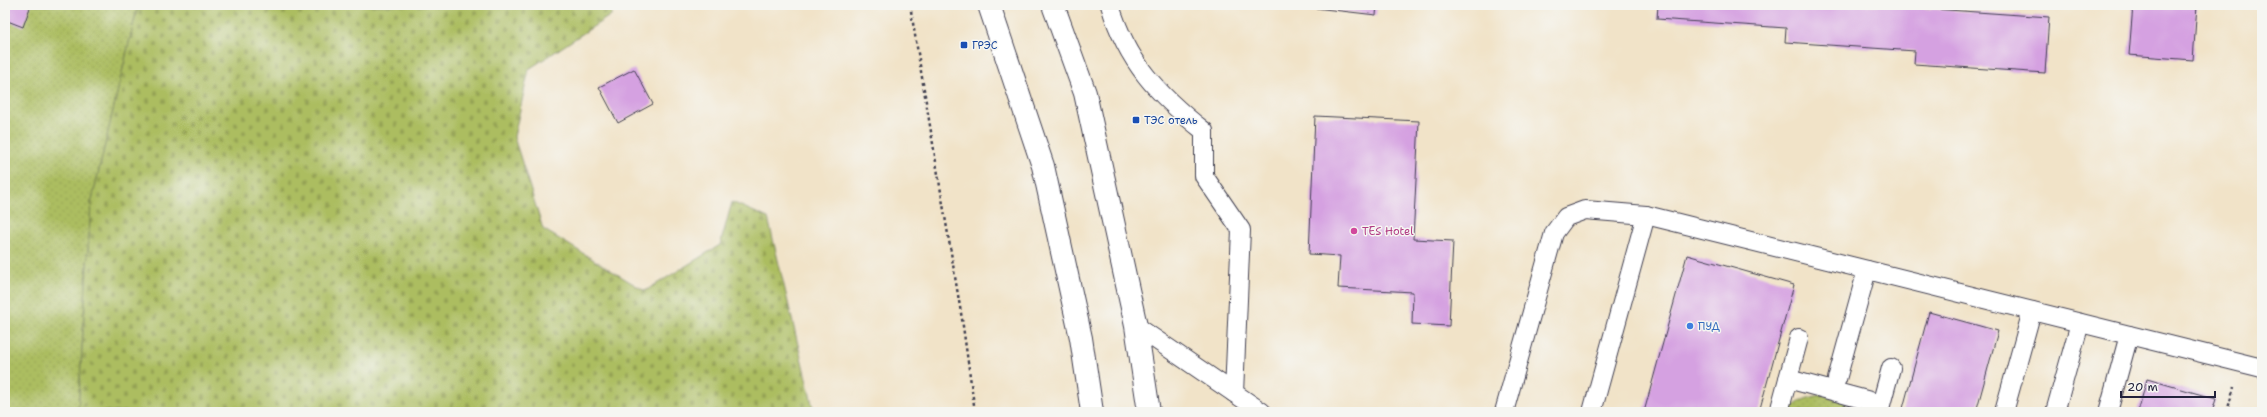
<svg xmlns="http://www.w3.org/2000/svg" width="2267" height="417" viewBox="0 0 2267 417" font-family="'Shantell Sans',sans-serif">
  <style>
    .green { fill: url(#green-dots); stroke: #67704e }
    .cemetery { fill: url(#cemetery-stones); stroke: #67704e }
    .building { fill: #d5a1e1 }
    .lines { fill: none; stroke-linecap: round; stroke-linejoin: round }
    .service-casing { stroke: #413f50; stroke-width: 20 }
    .primary-casing { stroke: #413f50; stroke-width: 24 }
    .path { stroke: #413f50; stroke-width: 2.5; stroke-dasharray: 3 3; stroke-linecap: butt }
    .service { stroke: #fff; stroke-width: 18 }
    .primary { stroke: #fff; stroke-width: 22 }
    .transit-dot { fill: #1a4fb4; stroke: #f6f6f2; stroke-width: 1.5 }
    .hotel-dot { fill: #d1479c; stroke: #f6f6f2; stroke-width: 1.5 }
    .shop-dot { fill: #3f7fe0; stroke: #f6f6f2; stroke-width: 1.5 }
    .labels { text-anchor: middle; stroke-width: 3; stroke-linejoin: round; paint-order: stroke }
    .transit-label { font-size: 11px; fill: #164399; stroke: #f6f6f2; text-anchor: start }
    .hotel-label { font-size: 11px; fill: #b23c85; stroke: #f6f6f2; text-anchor: start }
    .shop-label { font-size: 11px; fill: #366cbe; stroke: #f6f6f2; text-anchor: start }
  </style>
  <defs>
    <pattern id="green-dots" width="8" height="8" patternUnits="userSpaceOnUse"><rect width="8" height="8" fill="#acbd60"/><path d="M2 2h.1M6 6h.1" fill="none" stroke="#94a254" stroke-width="1.8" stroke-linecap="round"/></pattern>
    <pattern id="cemetery-stones" width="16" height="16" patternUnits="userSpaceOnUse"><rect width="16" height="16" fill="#acbd60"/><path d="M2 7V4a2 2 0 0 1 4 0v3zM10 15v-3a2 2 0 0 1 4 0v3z" fill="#94a254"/></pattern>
  </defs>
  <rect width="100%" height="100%" fill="#f6f6f2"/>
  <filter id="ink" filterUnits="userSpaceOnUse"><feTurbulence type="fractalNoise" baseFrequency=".025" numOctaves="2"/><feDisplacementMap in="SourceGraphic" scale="8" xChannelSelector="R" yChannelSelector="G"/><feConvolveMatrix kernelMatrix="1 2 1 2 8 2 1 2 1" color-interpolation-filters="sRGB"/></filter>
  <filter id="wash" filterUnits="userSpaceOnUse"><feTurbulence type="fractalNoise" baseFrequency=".012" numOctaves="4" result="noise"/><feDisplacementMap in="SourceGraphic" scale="16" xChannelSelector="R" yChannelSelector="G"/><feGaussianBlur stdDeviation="0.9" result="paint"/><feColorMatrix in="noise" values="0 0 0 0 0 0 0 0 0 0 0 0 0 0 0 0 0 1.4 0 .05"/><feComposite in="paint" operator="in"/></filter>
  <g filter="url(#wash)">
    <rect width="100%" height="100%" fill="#f1e3c8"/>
    <g class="green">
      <path d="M 5,5 L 138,5 L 91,204 L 78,412 L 5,412 Z"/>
      <path d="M 1821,395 L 1842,400 L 1855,412 L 1791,412 C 1795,400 1810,397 1821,395 Z"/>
    </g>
    <path class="cemetery" d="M 138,5 L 613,5 L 611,15 L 529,69 L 514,137 L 543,229 L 645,291 L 720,245 L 732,202 L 768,218 L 814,412 L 78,412 L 91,204 Z"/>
    <g id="blocks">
      <g class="building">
        <path d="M 5,5 L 31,5 L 23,27 L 5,20 Z"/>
        <path d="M 1289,5 L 1377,5 L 1376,15 Z"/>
        <path d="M 1658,5 L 1919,5 L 1919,8 L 2049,17 L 2045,73 L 1914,64 L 1915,51 L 1785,42 L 1786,28 L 1657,19 Z"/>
        <path d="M 2133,5 L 2197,5 L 2193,60 L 2129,55 Z"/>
        <path d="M 634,69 L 653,104 L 618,123 L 599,87 Z"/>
        <path d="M 1315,116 L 1419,121 L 1413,239 L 1453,241 L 1449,326 L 1412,324 L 1413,292 L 1338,288 L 1340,256 L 1309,254 Z"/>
        <path d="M 1687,255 L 1794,285 L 1759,412 L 1644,412 Z"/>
        <path d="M 1929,312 L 1998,331 L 1976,412 L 1902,412 Z"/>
        <path d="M 2147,379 L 2216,399 L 2212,412 L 2138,412 Z"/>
      </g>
    </g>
  </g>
  <g filter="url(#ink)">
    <use href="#blocks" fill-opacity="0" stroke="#413f50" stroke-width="1"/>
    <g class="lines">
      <g class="service-casing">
        <g id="service">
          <path d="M 1110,5 C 1127,62 1158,95 1204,131 L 1204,176 L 1241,230 L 1234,393"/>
          <path d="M 1136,326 L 1262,412"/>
          <path d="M 1788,379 L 1881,404"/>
          <path d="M 1837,379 L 1867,270"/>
          <path d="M 1504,412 L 1554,233 L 1566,217 L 1585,210 L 1646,215 L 2262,368"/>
          <path d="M 1592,412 L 1646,215"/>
          <path d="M 1779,412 L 1799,338"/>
          <path d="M 1879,412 L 1891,368"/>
          <path d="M 2004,412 L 2032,311"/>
          <path d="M 2055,412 L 2080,323"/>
          <path d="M 2108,412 L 2129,335"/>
        </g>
      </g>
      <g class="primary-casing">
        <g id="primary">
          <path d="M 989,5 L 1043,166 L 1081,338 L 1092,412"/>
          <path d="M 1053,5 L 1085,93 L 1136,326 L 1149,412"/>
        </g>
      </g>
      <g class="path">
        <path d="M 910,5 L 962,319 L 975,412"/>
        <path d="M 2227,412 L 2234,387"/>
      </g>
      <use href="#service" class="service"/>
      <use href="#primary" class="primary"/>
    </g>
  </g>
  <g class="transit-dot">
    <rect x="960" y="41" width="8" height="8" rx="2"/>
    <rect x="1132" y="116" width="8" height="8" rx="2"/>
  </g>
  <circle class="hotel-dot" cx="1354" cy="231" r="4"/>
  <circle class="shop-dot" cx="1690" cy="326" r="4"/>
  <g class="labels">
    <g class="transit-label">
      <text x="972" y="49">ГРЭС</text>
      <text x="1144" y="124">ТЭС отель</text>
    </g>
    <g class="hotel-label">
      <text x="1362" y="235">TES Hotel</text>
    </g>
    <g class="shop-label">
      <text x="1698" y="330">ПУД</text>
    </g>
  </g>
  <rect width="2267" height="417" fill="none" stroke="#f6f6f2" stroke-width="20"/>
  <path d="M2121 391v6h94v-6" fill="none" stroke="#22223b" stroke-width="2"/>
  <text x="2127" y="391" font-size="12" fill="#22223b" stroke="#f6f6f2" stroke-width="3" paint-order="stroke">20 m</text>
</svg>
